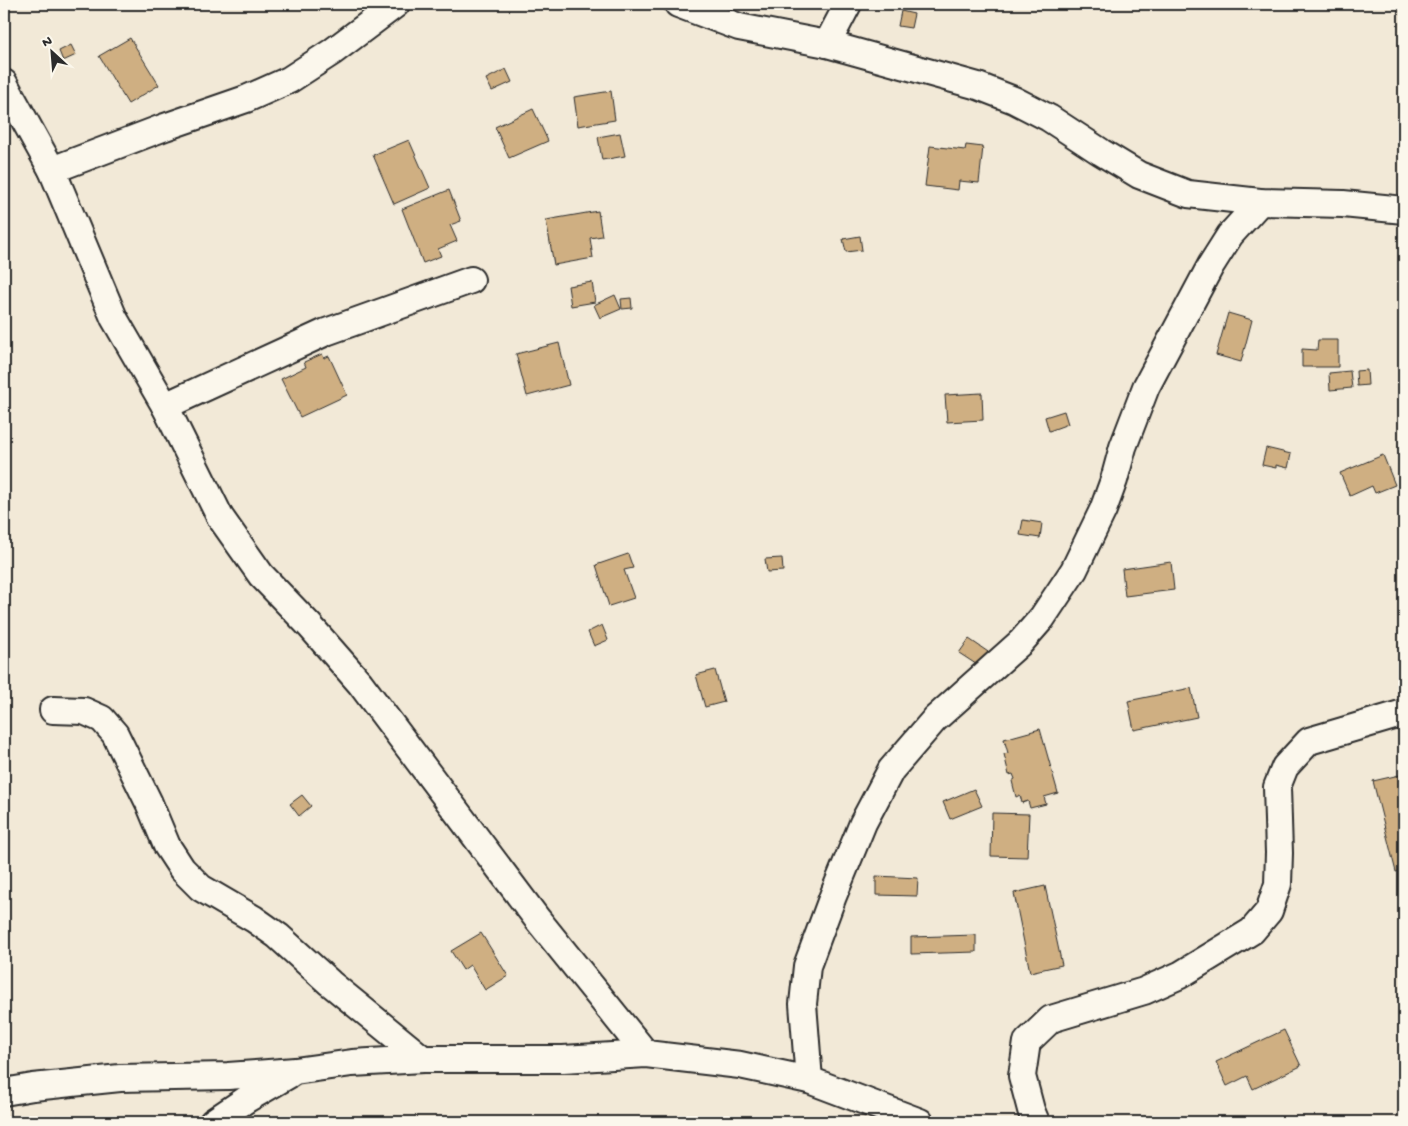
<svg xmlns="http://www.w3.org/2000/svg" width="1408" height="1126" viewBox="0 0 1408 1126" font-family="'Gochi Hand',sans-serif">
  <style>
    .building { fill: #cfaf82; stroke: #2b2b2b }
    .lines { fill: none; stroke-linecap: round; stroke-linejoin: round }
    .street-casing { stroke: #2b2b2b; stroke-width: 30 }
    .street { stroke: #fbf7ec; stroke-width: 26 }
  </style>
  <rect width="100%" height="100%" fill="#f2e9d7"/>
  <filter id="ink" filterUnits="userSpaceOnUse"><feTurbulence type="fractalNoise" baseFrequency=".02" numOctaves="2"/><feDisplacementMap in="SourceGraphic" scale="10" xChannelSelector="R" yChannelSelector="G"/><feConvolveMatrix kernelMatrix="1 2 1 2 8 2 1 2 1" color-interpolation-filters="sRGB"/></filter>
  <g filter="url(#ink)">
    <g class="building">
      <path d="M 901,11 L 914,14 L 911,28 L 898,26 Z"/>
      <path d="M 130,38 L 159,85 L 128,104 L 99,56 Z"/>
      <path d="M 71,45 L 76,55 L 63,61 L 59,51 Z"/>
      <path d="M 506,69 L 512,82 L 492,91 L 486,79 Z"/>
      <path d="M 611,91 L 615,120 L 578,126 L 574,97 Z"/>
      <path d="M 533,109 L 548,141 L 509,158 L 495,127 Z"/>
      <path d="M 620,133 L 625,156 L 602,160 L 598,137 Z"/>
      <path d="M 409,140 L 430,188 L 394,204 L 373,155 Z"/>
      <path d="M 966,145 L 983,147 L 979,183 L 959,181 L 958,190 L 925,186 L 930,146 L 965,150 Z"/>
      <path d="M 449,190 L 461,221 L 450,225 L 457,241 L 438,249 L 441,256 L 423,263 L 402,209 Z"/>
      <path d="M 598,211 L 602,236 L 590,238 L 593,258 L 554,265 L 546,220 Z"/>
      <path d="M 860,236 L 862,250 L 846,252 L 843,239 Z"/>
      <path d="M 592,282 L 595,302 L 571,306 L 568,286 Z"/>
      <path d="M 615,295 L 621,309 L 600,318 L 594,305 Z"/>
      <path d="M 631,298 L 632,308 L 622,309 L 621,299 Z"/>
      <path d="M 1228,313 L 1252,320 L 1241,362 L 1216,355 Z"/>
      <path d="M 1318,340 L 1338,340 L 1338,367 L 1302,367 L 1302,349 L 1317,350 Z"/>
      <path d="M 559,343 L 569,385 L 527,396 L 516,354 Z"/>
      <path d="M 322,354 L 324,358 L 329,356 L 347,395 L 300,417 L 281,379 L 306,367 L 304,362 Z"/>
      <path d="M 1367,370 L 1368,385 L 1357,386 L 1356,371 Z"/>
      <path d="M 1350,371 L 1352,388 L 1330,390 L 1329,373 Z"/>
      <path d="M 1399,379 L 1404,379 L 1404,408 L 1402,408 Z"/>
      <path d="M 982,393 L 983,420 L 947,422 L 945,395 Z"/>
      <path d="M 1064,411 L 1068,424 L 1049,431 L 1045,417 Z"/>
      <path d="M 1266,448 L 1291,454 L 1288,468 L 1276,465 L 1276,468 L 1262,465 Z"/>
      <path d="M 1383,455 L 1395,485 L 1375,493 L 1372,486 L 1350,496 L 1340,473 Z"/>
      <path d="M 1023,520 L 1042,523 L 1040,538 L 1020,535 Z"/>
      <path d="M 628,554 L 633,568 L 624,570 L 634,598 L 609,606 L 596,565 Z"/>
      <path d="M 782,558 L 783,571 L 767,572 L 765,559 Z"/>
      <path d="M 1171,562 L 1174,590 L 1125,596 L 1122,569 Z"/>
      <path d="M 602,625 L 608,640 L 594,646 L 588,632 Z"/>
      <path d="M 969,639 L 997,658 L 988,672 L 959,653 Z"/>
      <path d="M 715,670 L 724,702 L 705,707 L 696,675 Z"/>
      <path d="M 1191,688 L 1197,717 L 1134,730 L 1128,701 Z"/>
      <path d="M 1040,729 L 1058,793 L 1044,797 L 1046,804 L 1030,808 L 1028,801 L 1022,803 L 1020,795 L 1016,797 L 1012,781 L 1015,779 L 1013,774 L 1009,775 L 1004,754 L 1008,753 L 1004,739 Z"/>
      <path d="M 1404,774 L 1404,870 L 1396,872 L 1373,781 Z"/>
      <path d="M 974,789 L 982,806 L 950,819 L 943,802 Z"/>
      <path d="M 302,795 L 311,806 L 299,816 L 290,804 Z"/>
      <path d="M 992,813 L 1029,814 L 1027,857 L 991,856 Z"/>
      <path d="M 876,876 L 918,878 L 917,896 L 876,895 Z"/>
      <path d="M 1045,886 L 1062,965 L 1030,972 L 1014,893 Z"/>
      <path d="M 481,933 L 508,976 L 485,990 L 470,965 L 463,970 L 451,951 Z"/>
      <path d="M 976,935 L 976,952 L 911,954 L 911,937 Z"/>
      <path d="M 1284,1030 L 1301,1066 L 1253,1089 L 1247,1076 L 1227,1086 L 1216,1062 Z"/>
    </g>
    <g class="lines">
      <g class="street-casing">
        <g id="street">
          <path d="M 678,4 L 739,27 L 827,44 L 978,86 L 1014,100 L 1049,118 L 1101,152 L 1139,175 L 1188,194 L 1260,202 L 1343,204 L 1404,210"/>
          <path d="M 827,44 L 848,4"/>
          <path d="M 4,83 L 52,170 L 114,318 L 165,406 L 220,517 L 261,575 L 310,626 L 360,683 L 538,920 L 646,1054"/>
          <path d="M 52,170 L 165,127 L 246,99 L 289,80 L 332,52 L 396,4"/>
          <path d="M 165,406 L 326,332 L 471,280"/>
          <path d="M 53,710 L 84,711 L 102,719 L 115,734 L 149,803 L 167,846 L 182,869 L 201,888 L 254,919 L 278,936 L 330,983 L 423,1059"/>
          <path d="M 809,1080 L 803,1004 L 807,966 L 833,896 L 863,823 L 891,770 L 935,719 L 1021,642 L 1042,618 L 1074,570 L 1103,510 L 1114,480 L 1123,447 L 1146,387 L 1211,265 L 1230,235 L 1260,202"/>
          <path d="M 4,1092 L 33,1087 L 120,1078 L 228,1076 L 295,1071 L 352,1063 L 423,1059 L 563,1059 L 646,1054 L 740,1065 L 809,1080 L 920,1122"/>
          <path d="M 213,1122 L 247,1099 L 290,1074"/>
          <path d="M 1036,1122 L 1031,1110 L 1022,1076 L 1027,1042 L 1051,1019 L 1144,991 L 1180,975 L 1252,931 L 1269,911 L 1278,884 L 1279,853 L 1277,787 L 1285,767 L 1309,741 L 1404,713"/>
        </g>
      </g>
      <use href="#street" class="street"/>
    </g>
  </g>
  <rect width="1408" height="1126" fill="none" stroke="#fbf7ec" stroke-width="20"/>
  <rect x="10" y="10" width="1388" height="1106" fill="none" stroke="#2b2b2b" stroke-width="2" filter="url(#ink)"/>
  <g transform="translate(52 52) rotate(334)" stroke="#fbf7ec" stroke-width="4" paint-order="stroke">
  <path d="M0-4L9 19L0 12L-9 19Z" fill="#2b2b2b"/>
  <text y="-8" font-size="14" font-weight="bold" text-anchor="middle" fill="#2b2b2b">N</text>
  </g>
</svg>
